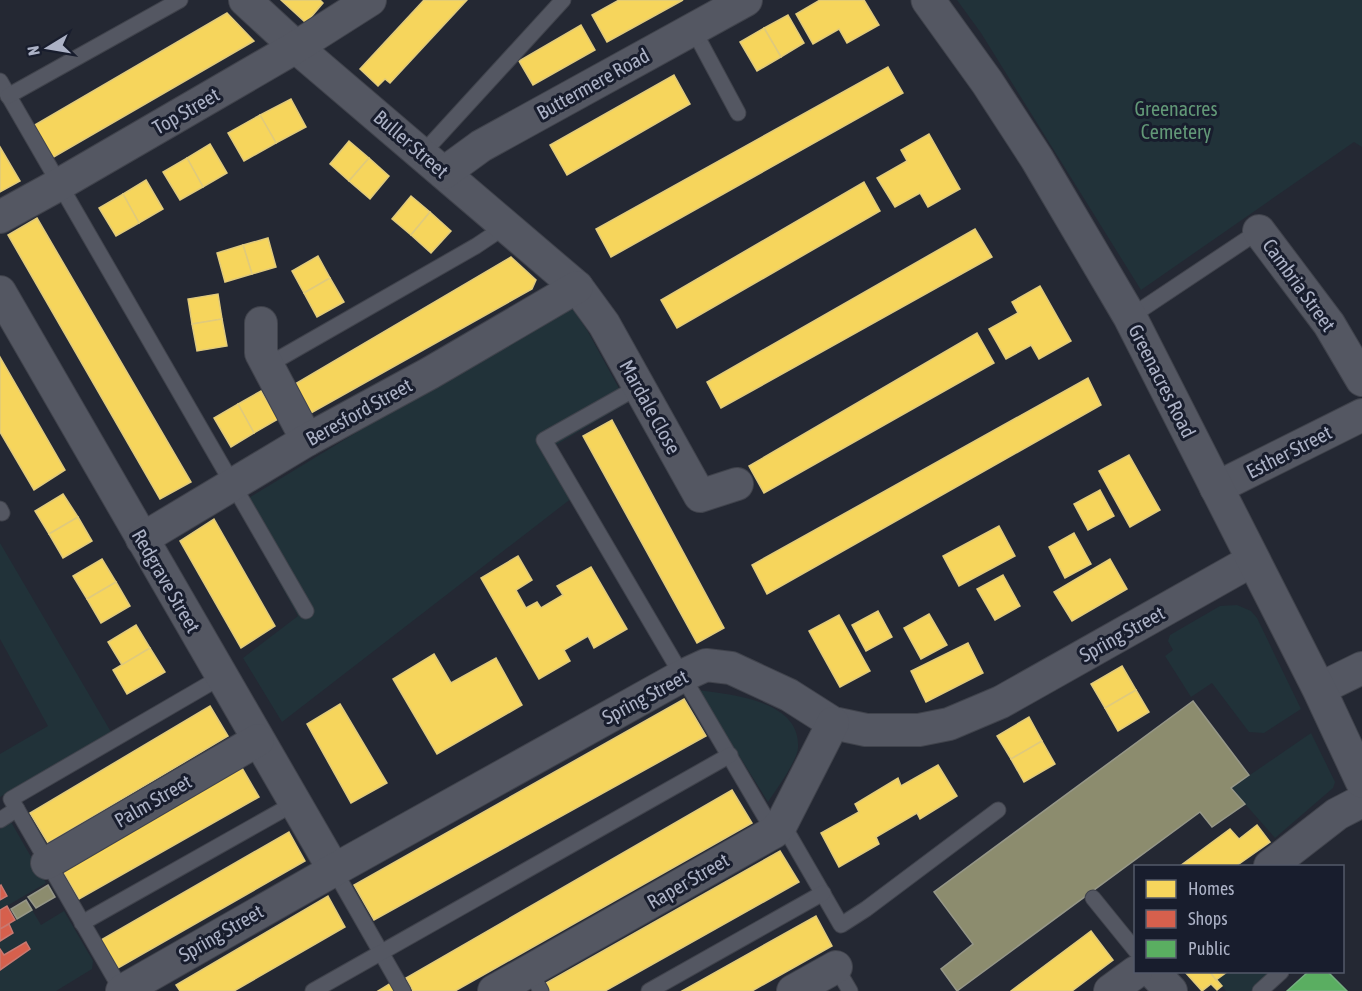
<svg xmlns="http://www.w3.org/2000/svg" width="1362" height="991" viewBox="0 0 1362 991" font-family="'Asap Condensed',sans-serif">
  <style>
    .green { fill: #213239 }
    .homes { fill: #f6d55c; stroke: #e0ca7c; stroke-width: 1.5 }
    .shops { fill: #d6604d; stroke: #c97971; stroke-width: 1.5 }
    .public { fill: #5aae61; stroke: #73af7f; stroke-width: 1.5 }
    .industry { fill: #8c8c6e; stroke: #969788; stroke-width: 1.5 }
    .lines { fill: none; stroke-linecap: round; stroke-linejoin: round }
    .service-casing { stroke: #40434c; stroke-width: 17 }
    .minor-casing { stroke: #40434c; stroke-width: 34 }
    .tertiary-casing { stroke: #40434c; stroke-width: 35 }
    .service { stroke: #545762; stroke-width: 15 }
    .minor { stroke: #545762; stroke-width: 32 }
    .tertiary { stroke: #545762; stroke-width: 33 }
    .labels { text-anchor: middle; stroke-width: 6; stroke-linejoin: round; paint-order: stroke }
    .street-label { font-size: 20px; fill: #acb2c6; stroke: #181d2d }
    .park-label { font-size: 20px; fill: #629877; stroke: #181d2d }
  </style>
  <rect width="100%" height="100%" fill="#242833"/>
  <g class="green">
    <path d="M 957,0 L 1362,0 L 1362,147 L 1354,142 L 1141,290 L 981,33 Z"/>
    <path d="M 569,303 L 587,330 L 627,403 L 554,446 L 581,491 L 282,722 L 243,658 L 298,616 L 237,505 Z"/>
    <path d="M 0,543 L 111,732 L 0,797 L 0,754 L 48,726 L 0,639 Z"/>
    <path d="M 1237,605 L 1251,611 L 1257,618 L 1301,709 L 1264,733 L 1249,732 L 1212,683 L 1191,697 L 1165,656 L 1173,650 L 1168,641 L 1170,635 L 1220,606 Z"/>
    <path d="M 698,690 C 732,695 801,700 798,748 C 797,761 776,790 768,802 Z"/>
    <path d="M 1311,733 L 1335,782 L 1333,788 L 1275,838 L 1231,788 Z"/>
    <path d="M 11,822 L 46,883 L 0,910 L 0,900 L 7,896 L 0,886 L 0,829 Z"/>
    <path d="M 32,910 L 41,925 L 64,911 L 93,961 L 92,969 L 56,991 L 0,991 L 0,970 L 26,942 L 4,955 L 0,947 L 0,941 L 13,933 L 9,924 Z"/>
    <path d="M 1227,972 L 1274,972 L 1251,991 L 1226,991 L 1216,980 Z"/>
  </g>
  <g class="homes">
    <path d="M 281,0 L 320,0 L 323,3 L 306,23 Z"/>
    <path d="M 424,0 L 467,0 L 390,83 L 385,79 L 378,86 L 360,69 Z"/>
    <path d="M 619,0 L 683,0 L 607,42 L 592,15 Z"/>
    <path d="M 820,0 L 864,0 L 879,25 L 847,43 L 839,29 L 813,44 L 796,14 Z"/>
    <path d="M 227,13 L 254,41 L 52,158 L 33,126 Z"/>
    <path d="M 788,15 L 804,43 L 781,57 L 764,28 Z"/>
    <path d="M 581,25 L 595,50 L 533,85 L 519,61 Z"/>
    <path d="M 764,28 L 781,57 L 757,71 L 740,42 Z"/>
    <path d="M 888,67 L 903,93 L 611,257 L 596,229 Z"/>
    <path d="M 674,75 L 690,104 L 567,175 L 550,145 Z"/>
    <path d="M 291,99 L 306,127 L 276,143 L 260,115 Z"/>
    <path d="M 260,115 L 276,143 L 244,161 L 228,133 Z"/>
    <path d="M 929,134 L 960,189 L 928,207 L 920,193 L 895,207 L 877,178 L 907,161 L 901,150 Z"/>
    <path d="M 349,141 L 369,158 L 349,181 L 330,164 Z"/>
    <path d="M 210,144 L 227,173 L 203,187 L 187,158 Z"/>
    <path d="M 0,147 L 20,181 L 0,192 Z"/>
    <path d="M 187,158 L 203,187 L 180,200 L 163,172 Z"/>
    <path d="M 369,158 L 389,176 L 370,199 L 349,181 Z"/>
    <path d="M 146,180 L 163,209 L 139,223 L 123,194 Z"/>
    <path d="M 864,182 L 880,211 L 677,328 L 661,300 Z"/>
    <path d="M 123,194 L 139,223 L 116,236 L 99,208 Z"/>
    <path d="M 411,196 L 430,212 L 411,235 L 392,219 Z"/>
    <path d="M 430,212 L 451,231 L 431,253 L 411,235 Z"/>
    <path d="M 37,218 L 191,482 L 160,499 L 8,235 Z"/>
    <path d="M 975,229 L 992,257 L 721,408 L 707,382 Z"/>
    <path d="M 268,238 L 276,267 L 252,274 L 243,245 Z"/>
    <path d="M 243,245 L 252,274 L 225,282 L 217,253 Z"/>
    <path d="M 318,256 L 330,278 L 304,293 L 292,271 Z"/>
    <path d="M 511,257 L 536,280 L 532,289 L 311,413 L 295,384 Z"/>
    <path d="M 330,278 L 344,302 L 317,317 L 304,293 Z"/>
    <path d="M 1040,286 L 1071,341 L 1039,359 L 1031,345 L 1006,359 L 989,329 L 1018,313 L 1012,302 Z"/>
    <path d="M 218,294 L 222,319 L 192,324 L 188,299 Z"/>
    <path d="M 222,319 L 227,346 L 197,351 L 192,324 Z"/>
    <path d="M 977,333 L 994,363 L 764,493 L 749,466 Z"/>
    <path d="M 0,357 L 65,470 L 34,490 L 0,432 Z"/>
    <path d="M 1088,378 L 1101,405 L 767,594 L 752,565 Z"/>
    <path d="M 261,391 L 278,419 L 254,433 L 238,404 Z"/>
    <path d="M 238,404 L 254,433 L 231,447 L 214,418 Z"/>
    <path d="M 612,420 L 724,628 L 697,643 L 583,436 Z"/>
    <path d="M 1129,455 L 1160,510 L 1130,527 L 1099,471 Z"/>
    <path d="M 1100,490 L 1114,516 L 1088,530 L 1074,504 Z"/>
    <path d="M 63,494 L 78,517 L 49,534 L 35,511 Z"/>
    <path d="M 78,517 L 92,541 L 63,558 L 49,534 Z"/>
    <path d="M 214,519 L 275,626 L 241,648 L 180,541 Z"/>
    <path d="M 999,526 L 1015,556 L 959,586 L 943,556 Z"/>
    <path d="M 1074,533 L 1091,564 L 1065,578 L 1049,547 Z"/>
    <path d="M 518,556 L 532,580 L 516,590 L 526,608 L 537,602 L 541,608 L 563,595 L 557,586 L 591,567 L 627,629 L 594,648 L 588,636 L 564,650 L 570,661 L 539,679 L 481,578 Z"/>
    <path d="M 102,559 L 116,582 L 87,599 L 73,576 Z"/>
    <path d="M 1110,559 L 1127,589 L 1072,621 L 1054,592 Z"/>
    <path d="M 1003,575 L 1020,606 L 995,620 L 977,589 Z"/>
    <path d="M 116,582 L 130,606 L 101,623 L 87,599 Z"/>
    <path d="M 878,611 L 892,637 L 866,651 L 852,625 Z"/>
    <path d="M 929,614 L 947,645 L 921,659 L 904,628 Z"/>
    <path d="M 839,615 L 870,671 L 840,687 L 809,631 Z"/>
    <path d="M 136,625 L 150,648 L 122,665 L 108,642 Z"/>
    <path d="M 968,643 L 983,673 L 926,702 L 911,671 Z"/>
    <path d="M 150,648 L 165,672 L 127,694 L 113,670 Z"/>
    <path d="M 434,654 L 451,683 L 496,658 L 522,705 L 437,754 L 393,679 Z"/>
    <path d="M 1122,666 L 1136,690 L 1105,708 L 1091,684 Z"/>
    <path d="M 1136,690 L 1149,712 L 1118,731 L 1105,708 Z"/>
    <path d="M 684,699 L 706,736 L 374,920 L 354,885 Z"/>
    <path d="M 340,704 L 387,783 L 351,803 L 307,724 Z"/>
    <path d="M 210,706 L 228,736 L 48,843 L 30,813 Z"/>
    <path d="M 1029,717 L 1042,741 L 1011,759 L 997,736 Z"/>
    <path d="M 1042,741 L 1055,764 L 1024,782 L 1011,759 Z"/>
    <path d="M 938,765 L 957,796 L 920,819 L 917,813 L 876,837 L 879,844 L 839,867 L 821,833 L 859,812 L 855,804 L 898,778 L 901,786 Z"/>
    <path d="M 242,768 L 259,797 L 79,899 L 62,870 Z"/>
    <path d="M 732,790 L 752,823 L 455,991 L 413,991 L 406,978 Z"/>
    <path d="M 1257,825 L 1270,842 L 1236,866 L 1180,866 L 1230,829 L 1239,839 Z"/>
    <path d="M 289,832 L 305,861 L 118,968 L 101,940 Z"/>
    <path d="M 780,851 L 799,882 L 605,991 L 550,991 L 546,983 Z"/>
    <path d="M 328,896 L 345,927 L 234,991 L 180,991 L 176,985 Z"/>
    <path d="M 816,916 L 832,946 L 752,991 L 682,991 Z"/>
    <path d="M 1091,931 L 1113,960 L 1072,991 L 1011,991 Z"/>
    <path d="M 1185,972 L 1210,972 L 1222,986 L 1217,990 L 1211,984 L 1202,991 Z"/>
    <path d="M 1210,972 L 1227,972 L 1216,980 Z"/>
    <path d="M 391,983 L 396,991 L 378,991 Z"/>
  </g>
  <g class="shops">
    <path d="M 1,885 L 7,896 L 0,900 L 0,886 Z"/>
    <path d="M 7,906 L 15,920 L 0,929 L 0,910 Z"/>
    <path d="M 9,924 L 13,933 L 0,941 L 0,929 Z"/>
    <path d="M 26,942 L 30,949 L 0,970 L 0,949 L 4,955 Z"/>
  </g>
  <path class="public" d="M 1308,972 L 1328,972 L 1347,991 L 1287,991 Z"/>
  <g class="industry">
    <path d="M 1193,701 L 1249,775 L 1231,788 L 1245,804 L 1212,827 L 1200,812 L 957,991 L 941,969 L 973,944 L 934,892 Z"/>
    <path d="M 48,885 L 55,897 L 36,908 L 28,897 Z"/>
    <path d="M 26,900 L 32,910 L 17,919 L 11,909 Z"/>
  </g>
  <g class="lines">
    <g class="service-casing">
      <g id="service">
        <path d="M 693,29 L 738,113"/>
        <path d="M 0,81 L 306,611"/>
        <path d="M 8,96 L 180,0"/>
        <path d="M 422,154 L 563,0"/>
        <path d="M 1130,317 L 1259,231"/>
        <path d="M 268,365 L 476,246 L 506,226"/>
        <path d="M 638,387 L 544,440 L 774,832"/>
        <path d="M 0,509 L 2,513"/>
        <path d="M 0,820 L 17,809"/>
        <path d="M 782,823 L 841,925 L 866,909 L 998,810"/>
        <path d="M 334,870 L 403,991"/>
        <path d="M 1093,898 L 1136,951"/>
        <path d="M 82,923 L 295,803"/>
        <path d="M 836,967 L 850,991"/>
        <path d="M 530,971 L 541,991"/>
        <path d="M 122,991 L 11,799 L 221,677"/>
        <path d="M 313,991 L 730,755"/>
        <path d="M 649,991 L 823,893"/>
        <path d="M 1260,991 L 1281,972"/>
      </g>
    </g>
    <g class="minor-casing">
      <g id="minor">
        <path d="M 245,0 L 296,47 L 577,287 L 604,324 L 700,496 L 737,484"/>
        <path d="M 444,173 L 481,146 L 746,0"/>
        <path d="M 0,217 L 60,184 L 296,47 L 370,0"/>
        <path d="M 1259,231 L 1329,324 L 1362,380"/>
        <path d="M 0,292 L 334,870"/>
        <path d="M 261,323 L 261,353 L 307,440"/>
        <path d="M 1216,488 L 1362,415"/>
        <path d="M 142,539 L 307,440 L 430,373 L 577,287"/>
        <path d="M 1319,689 L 1362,668"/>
        <path d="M 47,863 L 258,740"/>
        <path d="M 1270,866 L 1337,814 L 1362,801"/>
        <path d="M 1153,972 L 1171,991"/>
        <path d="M 122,991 L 334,870 L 682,676 L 706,665 L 731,668 L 789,695 L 833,723 L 866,730 L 919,730 L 949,724 L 1001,702 L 1253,560"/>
        <path d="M 494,991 L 774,832 L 782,823 L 833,723"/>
        <path d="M 793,991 L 836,967"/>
        <path d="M 1110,991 L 1136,972"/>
      </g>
    </g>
    <g class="tertiary-casing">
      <path id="tertiary" d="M 928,0 L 987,82 L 1037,159 L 1130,317 L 1319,689 L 1362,781"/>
    </g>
    <use href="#service" class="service"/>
    <use href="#minor" class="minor"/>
    <use href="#tertiary" class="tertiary"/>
  </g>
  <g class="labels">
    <g class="street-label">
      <text transform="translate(593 84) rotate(-29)" y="7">Buttermere Road</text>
      <text transform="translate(186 111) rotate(-30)" y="7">Top Street</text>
      <text transform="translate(411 144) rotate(41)" y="7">Buller Street</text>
      <text transform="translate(1299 285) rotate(54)" y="7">Cambria Street</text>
      <text transform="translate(1162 381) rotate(63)" y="7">Greenacres Road</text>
      <text transform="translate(650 407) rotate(61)" y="7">Mardale Close</text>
      <text transform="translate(359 412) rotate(-29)" y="7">Beresford Street</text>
      <text transform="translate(1289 452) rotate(-27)" y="7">Esther Street</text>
      <text transform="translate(166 581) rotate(60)" y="7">Redgrave Street</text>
      <text transform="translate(1122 634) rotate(-29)" y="7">Spring Street</text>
      <text transform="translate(645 697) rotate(-28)" y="7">Spring Street</text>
      <text transform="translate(153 801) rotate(-30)" y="7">Palm Street</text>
      <text transform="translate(688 881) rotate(-30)" y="7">Raper Street</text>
      <text transform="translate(221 933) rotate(-30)" y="7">Spring Street</text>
    </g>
    <g class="park-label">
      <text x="1176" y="116">Greenacres<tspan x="1176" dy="23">Cemetery</tspan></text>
    </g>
  </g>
  <rect x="1134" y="865" width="210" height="108" fill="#181d2d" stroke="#53596a" stroke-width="1.5"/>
  <rect x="1146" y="880" width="30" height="18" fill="#f6d55c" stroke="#53596a" stroke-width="1.5"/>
  <text x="1188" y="895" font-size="18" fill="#acb2c6">Homes</text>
  <rect x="1146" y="910" width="30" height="18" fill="#d6604d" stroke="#53596a" stroke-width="1.5"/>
  <text x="1188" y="925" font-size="18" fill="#acb2c6">Shops</text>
  <rect x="1146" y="940" width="30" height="18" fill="#5aae61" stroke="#53596a" stroke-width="1.5"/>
  <text x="1188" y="955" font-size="18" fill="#acb2c6">Public</text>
  <g transform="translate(48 48) rotate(259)" stroke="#181d2d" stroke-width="4.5" paint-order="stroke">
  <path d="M0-4.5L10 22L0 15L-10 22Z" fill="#acb2c6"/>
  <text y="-9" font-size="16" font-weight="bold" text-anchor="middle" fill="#acb2c6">N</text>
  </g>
</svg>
